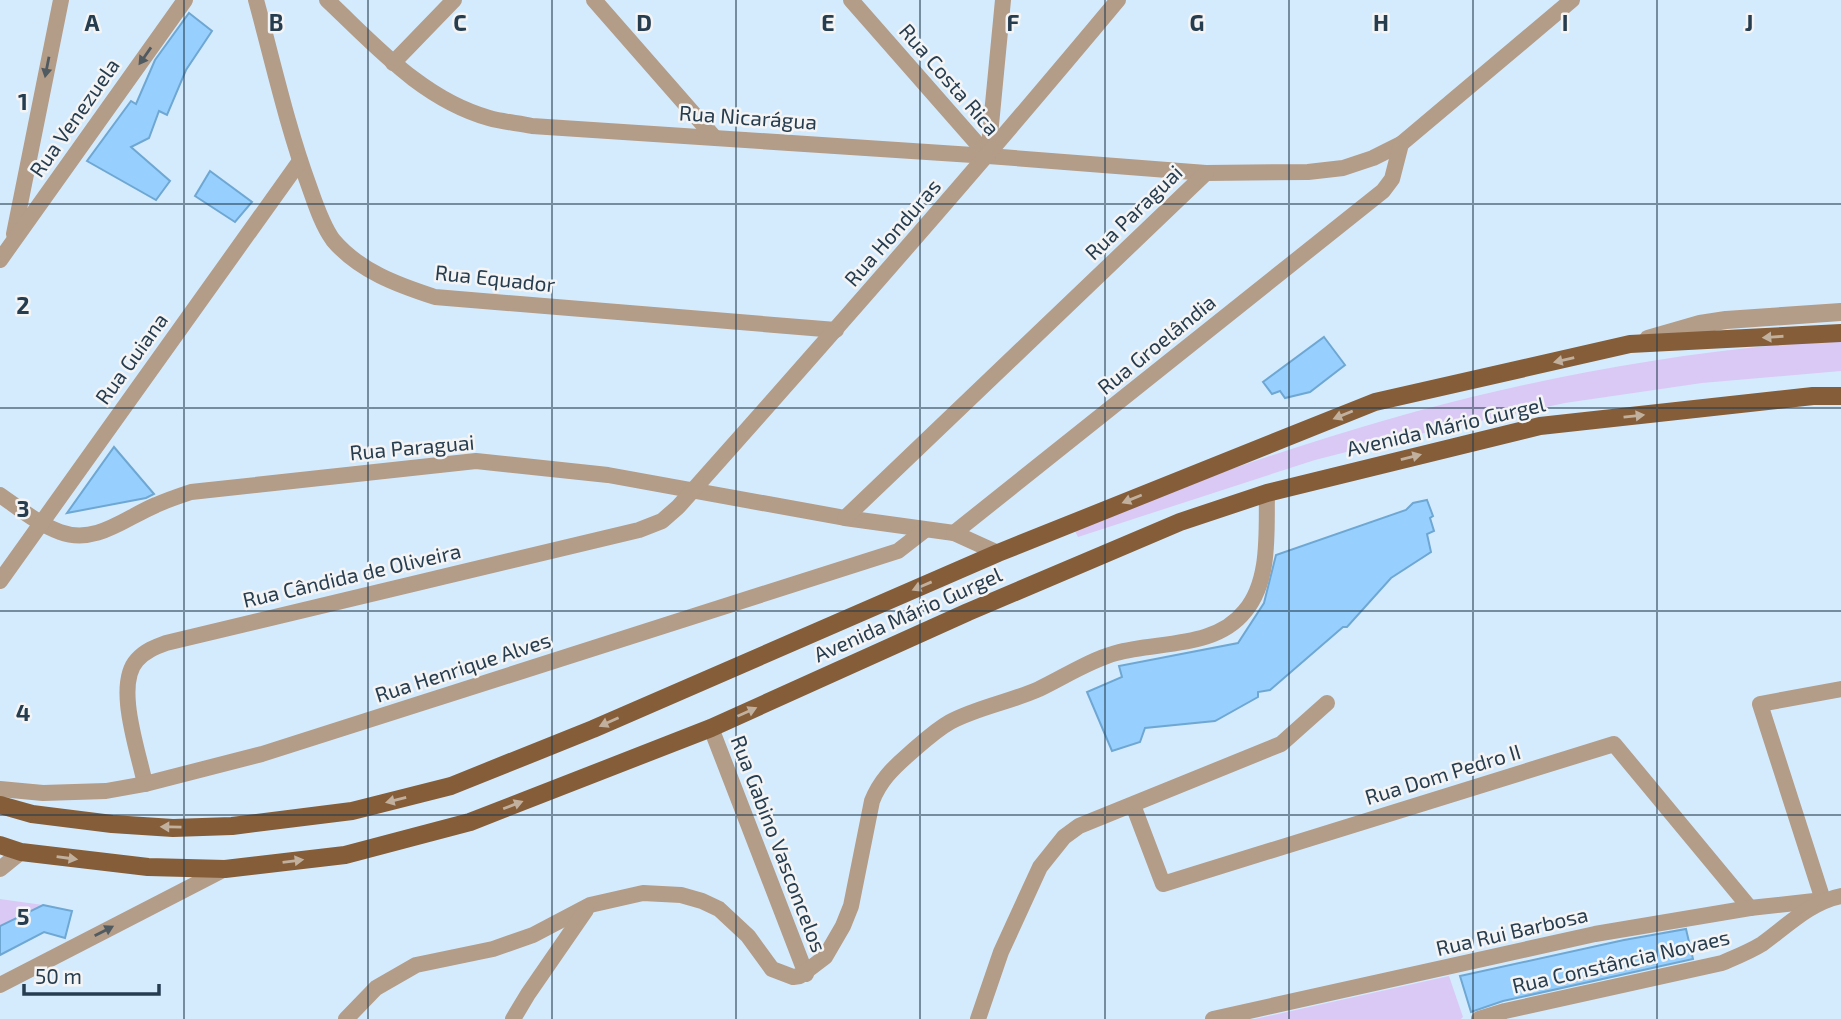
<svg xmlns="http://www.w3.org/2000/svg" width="1841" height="1019" viewBox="0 0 1841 1019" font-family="'Exo 2',sans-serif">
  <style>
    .green { fill: #dac9f5 }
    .building { fill: #97d0fe; stroke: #6fa7d3; stroke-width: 2 }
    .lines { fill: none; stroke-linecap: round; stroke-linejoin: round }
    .minor { stroke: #b39c88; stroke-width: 16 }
    .tertiary { stroke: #b39c88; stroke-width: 18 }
    .primary { stroke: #855d38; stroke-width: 18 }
    .oneway { fill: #505a61 }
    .oneway2 { fill: #c2b09f }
    .grid { fill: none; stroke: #263d50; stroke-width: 2; stroke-opacity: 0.55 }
    .labels { text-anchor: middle; stroke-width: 5; stroke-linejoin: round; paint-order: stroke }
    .street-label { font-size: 21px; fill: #263d50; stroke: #f4f4f4 }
    .grid-label { font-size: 23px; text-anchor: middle; font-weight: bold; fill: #263d50; stroke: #f4f4f4; stroke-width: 5; stroke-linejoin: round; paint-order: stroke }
  </style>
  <rect width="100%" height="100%" fill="#d4ebfd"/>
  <g class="green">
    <path d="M 1841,340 L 1841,371 L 1702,383 L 1565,403 L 1401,438 L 1315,460 L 1078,537 L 1072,525 C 1151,498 1228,469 1307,444 C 1480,388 1660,351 1841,340 Z"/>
    <path d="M 0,899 L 43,905 L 0,926 Z"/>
    <path d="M 1449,976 L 1463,1017 L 1461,1019 L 1255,1019 Z"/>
  </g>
  <g class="building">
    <path d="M 189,13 L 212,31 L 186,70 L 167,115 L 159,111 L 149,138 L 131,147 L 170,181 L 156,200 L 87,161 L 131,101 L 136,104 L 155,60 Z"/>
    <path d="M 210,171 L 252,202 L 235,222 L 195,196 Z"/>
    <path d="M 1324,337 L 1345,365 L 1310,392 L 1285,398 L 1280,391 L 1272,394 L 1263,382 Z"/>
    <path d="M 114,447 L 154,494 L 146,498 L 67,513 Z"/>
    <path d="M 1427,500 L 1433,516 L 1430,518 L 1434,531 L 1427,534 L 1431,552 L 1391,578 L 1347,627 L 1343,627 L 1270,690 L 1258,692 L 1258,697 L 1215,721 L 1145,728 L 1140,742 L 1112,751 L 1087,692 L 1122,677 L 1119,666 L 1238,643 L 1264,603 L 1276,555 L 1406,510 L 1413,503 Z"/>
    <path d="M 43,905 L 72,911 L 65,938 L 44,932 L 0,955 L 0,926 Z"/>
    <path d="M 1686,929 L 1693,959 L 1503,1001 L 1471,1012 L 1460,976 L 1624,940 Z"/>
  </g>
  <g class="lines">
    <g class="minor">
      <path d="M 256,0 C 273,62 287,126 309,186 C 315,203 322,225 333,240 C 359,271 398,285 435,297 L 836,330"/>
      <path d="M 327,0 C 376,46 422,99 489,118 C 503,122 518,123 532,126 L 988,156 L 1206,173 L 1308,172 L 1343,168 L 1373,158 L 1401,144 L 1572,0"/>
      <path d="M 594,0 L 714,137"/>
      <path d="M 851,0 L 988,156"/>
      <path d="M 393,63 L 454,0"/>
      <path d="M 988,156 L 1003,0"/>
      <path d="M 14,234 L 61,0"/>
      <path d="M 0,260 L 185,0"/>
      <path d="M 0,495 C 19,508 38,524 60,532 C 96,545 125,518 156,505 C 167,500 179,496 191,492 L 476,461 L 608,475 L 845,518 L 954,533"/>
      <path d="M 845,518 L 1206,173"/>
      <path d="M 998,553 L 954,533 L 1383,191 L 1392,179 L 1401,144"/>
      <path d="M 0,581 L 300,161"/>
      <path d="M 711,728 L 806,974"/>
      <path d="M 145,784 C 139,753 114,685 137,660 C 145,651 155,647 166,643 L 639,530 L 662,521 L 678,507 C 827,340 975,172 1118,0"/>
      <path d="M 0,789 L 43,793 L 106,791 L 145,784 L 262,754 L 898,551 L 925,530"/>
      <path d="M 1133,805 L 1163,884 L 1614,744 L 1750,908"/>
      <path d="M 0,869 L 21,852"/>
      <path d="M 0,985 L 225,869"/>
      <path d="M 346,1019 L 376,988 L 416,965 L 493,949 L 533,935 L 590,905 L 643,893 L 681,895 L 702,901 L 719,909 L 748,936 L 772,969 L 793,977 L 800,976 L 825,957 L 843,926 L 851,906 L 872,801 C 880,781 892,769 908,755 C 921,744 934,731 950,722 C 978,707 1010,702 1039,689 C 1064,677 1090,660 1116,653 C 1158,641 1215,649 1245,611 C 1271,580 1266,530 1267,493"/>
      <path d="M 513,1019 L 528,994 L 586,910"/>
      <path d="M 978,1019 L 1001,952 L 1040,867 L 1064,837 L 1079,826 L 1281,744 L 1327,703"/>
      <path d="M 1213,1019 L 1595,934 L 1750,908 L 1823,900 L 1760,704 L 1841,689"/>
      <path d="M 1479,1019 L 1505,1011 L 1722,963 C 1736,957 1749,952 1762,944 C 1787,926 1810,902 1841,896"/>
    </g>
    <path class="tertiary" d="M 1648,339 L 1700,324 L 1726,320 L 1841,312"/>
    <g class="primary">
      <path d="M 0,805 L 32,814 L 112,824 L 173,828 L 232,826 L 352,811 L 451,786 L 593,729 L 998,553 L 1375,402 L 1630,344 L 1841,333"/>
      <path d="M 0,845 L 21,852 L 148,867 L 225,869 L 345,855 L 470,822 L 711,728 L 968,612 L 1180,522 L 1267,493 L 1540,426 L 1813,396 L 1841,396"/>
    </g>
  </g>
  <defs><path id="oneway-solid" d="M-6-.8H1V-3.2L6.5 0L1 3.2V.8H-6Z" transform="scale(1.75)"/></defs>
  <g class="oneway">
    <use href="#oneway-solid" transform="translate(145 56) rotate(125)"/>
    <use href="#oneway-solid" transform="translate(47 67) rotate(101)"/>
    <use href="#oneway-solid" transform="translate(104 931) rotate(-27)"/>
  </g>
  <g class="oneway2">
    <use href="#oneway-solid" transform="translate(1773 337) rotate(176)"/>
    <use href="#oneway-solid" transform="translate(1564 360) rotate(167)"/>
    <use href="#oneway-solid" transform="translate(1343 415) rotate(158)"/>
    <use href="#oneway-solid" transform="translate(1634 416) rotate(-6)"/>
    <use href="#oneway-solid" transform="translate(1411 457) rotate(-14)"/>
    <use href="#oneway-solid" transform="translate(1132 499) rotate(158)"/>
    <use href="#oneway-solid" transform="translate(922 586) rotate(157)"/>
    <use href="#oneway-solid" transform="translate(747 712) rotate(-24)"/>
    <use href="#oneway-solid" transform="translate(609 722) rotate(156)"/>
    <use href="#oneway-solid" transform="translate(396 800) rotate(166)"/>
    <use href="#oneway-solid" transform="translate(513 805) rotate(-21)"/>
    <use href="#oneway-solid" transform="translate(171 827) rotate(-179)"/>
    <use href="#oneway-solid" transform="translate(67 858) rotate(8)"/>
    <use href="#oneway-solid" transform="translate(293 861) rotate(-7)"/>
  </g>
  <path class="grid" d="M 184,0 L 184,1019M 368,0 L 368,1019M 552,0 L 552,1019M 736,0 L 736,1019M 920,0 L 920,1019M 1105,0 L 1105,1019M 1289,0 L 1289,1019M 1473,0 L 1473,1019M 1657,0 L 1657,1019M 0,204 L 1841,204M 0,408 L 1841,408M 0,611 L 1841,611M 0,815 L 1841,815"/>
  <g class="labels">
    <g class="street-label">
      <text transform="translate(949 80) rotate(49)" y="7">Rua Costa Rica</text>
      <text transform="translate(75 118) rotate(-55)" y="7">Rua Venezuela</text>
      <text transform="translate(748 118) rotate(4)" y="7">Rua Nicarágua</text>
      <text transform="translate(1134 213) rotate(-44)" y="7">Rua Paraguai</text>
      <text transform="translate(893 233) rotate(-49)" y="7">Rua Honduras</text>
      <text transform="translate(495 279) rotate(6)" y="7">Rua Equador</text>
      <text transform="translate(1157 345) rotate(-39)" y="7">Rua Groelândia</text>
      <text transform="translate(132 359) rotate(-54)" y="7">Rua Guiana</text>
      <text transform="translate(1446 427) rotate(-13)" y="7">Avenida Mário Gurgel</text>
      <text transform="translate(412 448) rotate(-5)" y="7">Rua Paraguai</text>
      <text transform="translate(352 576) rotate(-13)" y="7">Rua Cândida de Oliveira</text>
      <text transform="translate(908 615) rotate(-24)" y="7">Avenida Mário Gurgel</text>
      <text transform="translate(463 668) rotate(-18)" y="7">Rua Henrique Alves</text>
      <text transform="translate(1443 775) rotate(-17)" y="7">Rua Dom Pedro II</text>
      <text transform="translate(778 844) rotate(69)" y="7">Rua Gabino Vasconcelos</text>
      <text transform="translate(1512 932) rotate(-13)" y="7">Rua Rui Barbosa</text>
      <text transform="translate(1621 962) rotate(-13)" y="7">Rua Constância Novaes</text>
    </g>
  </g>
  <g class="grid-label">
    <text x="92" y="31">A</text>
    <text x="276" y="31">B</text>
    <text x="460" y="31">C</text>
    <text x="644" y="31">D</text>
    <text x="828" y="31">E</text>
    <text x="1013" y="31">F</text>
    <text x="1197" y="31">G</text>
    <text x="1381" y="31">H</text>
    <text x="1565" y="31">I</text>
    <text x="1749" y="31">J</text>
    <text x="23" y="110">1</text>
    <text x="23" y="314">2</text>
    <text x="23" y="517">3</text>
    <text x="23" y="721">4</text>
    <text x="23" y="925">5</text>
  </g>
  <path d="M24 984v10h135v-10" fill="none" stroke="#263d50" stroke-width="3.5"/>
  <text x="35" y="984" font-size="21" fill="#263d50" stroke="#f4f4f4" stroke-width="5" paint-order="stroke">50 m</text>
</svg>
